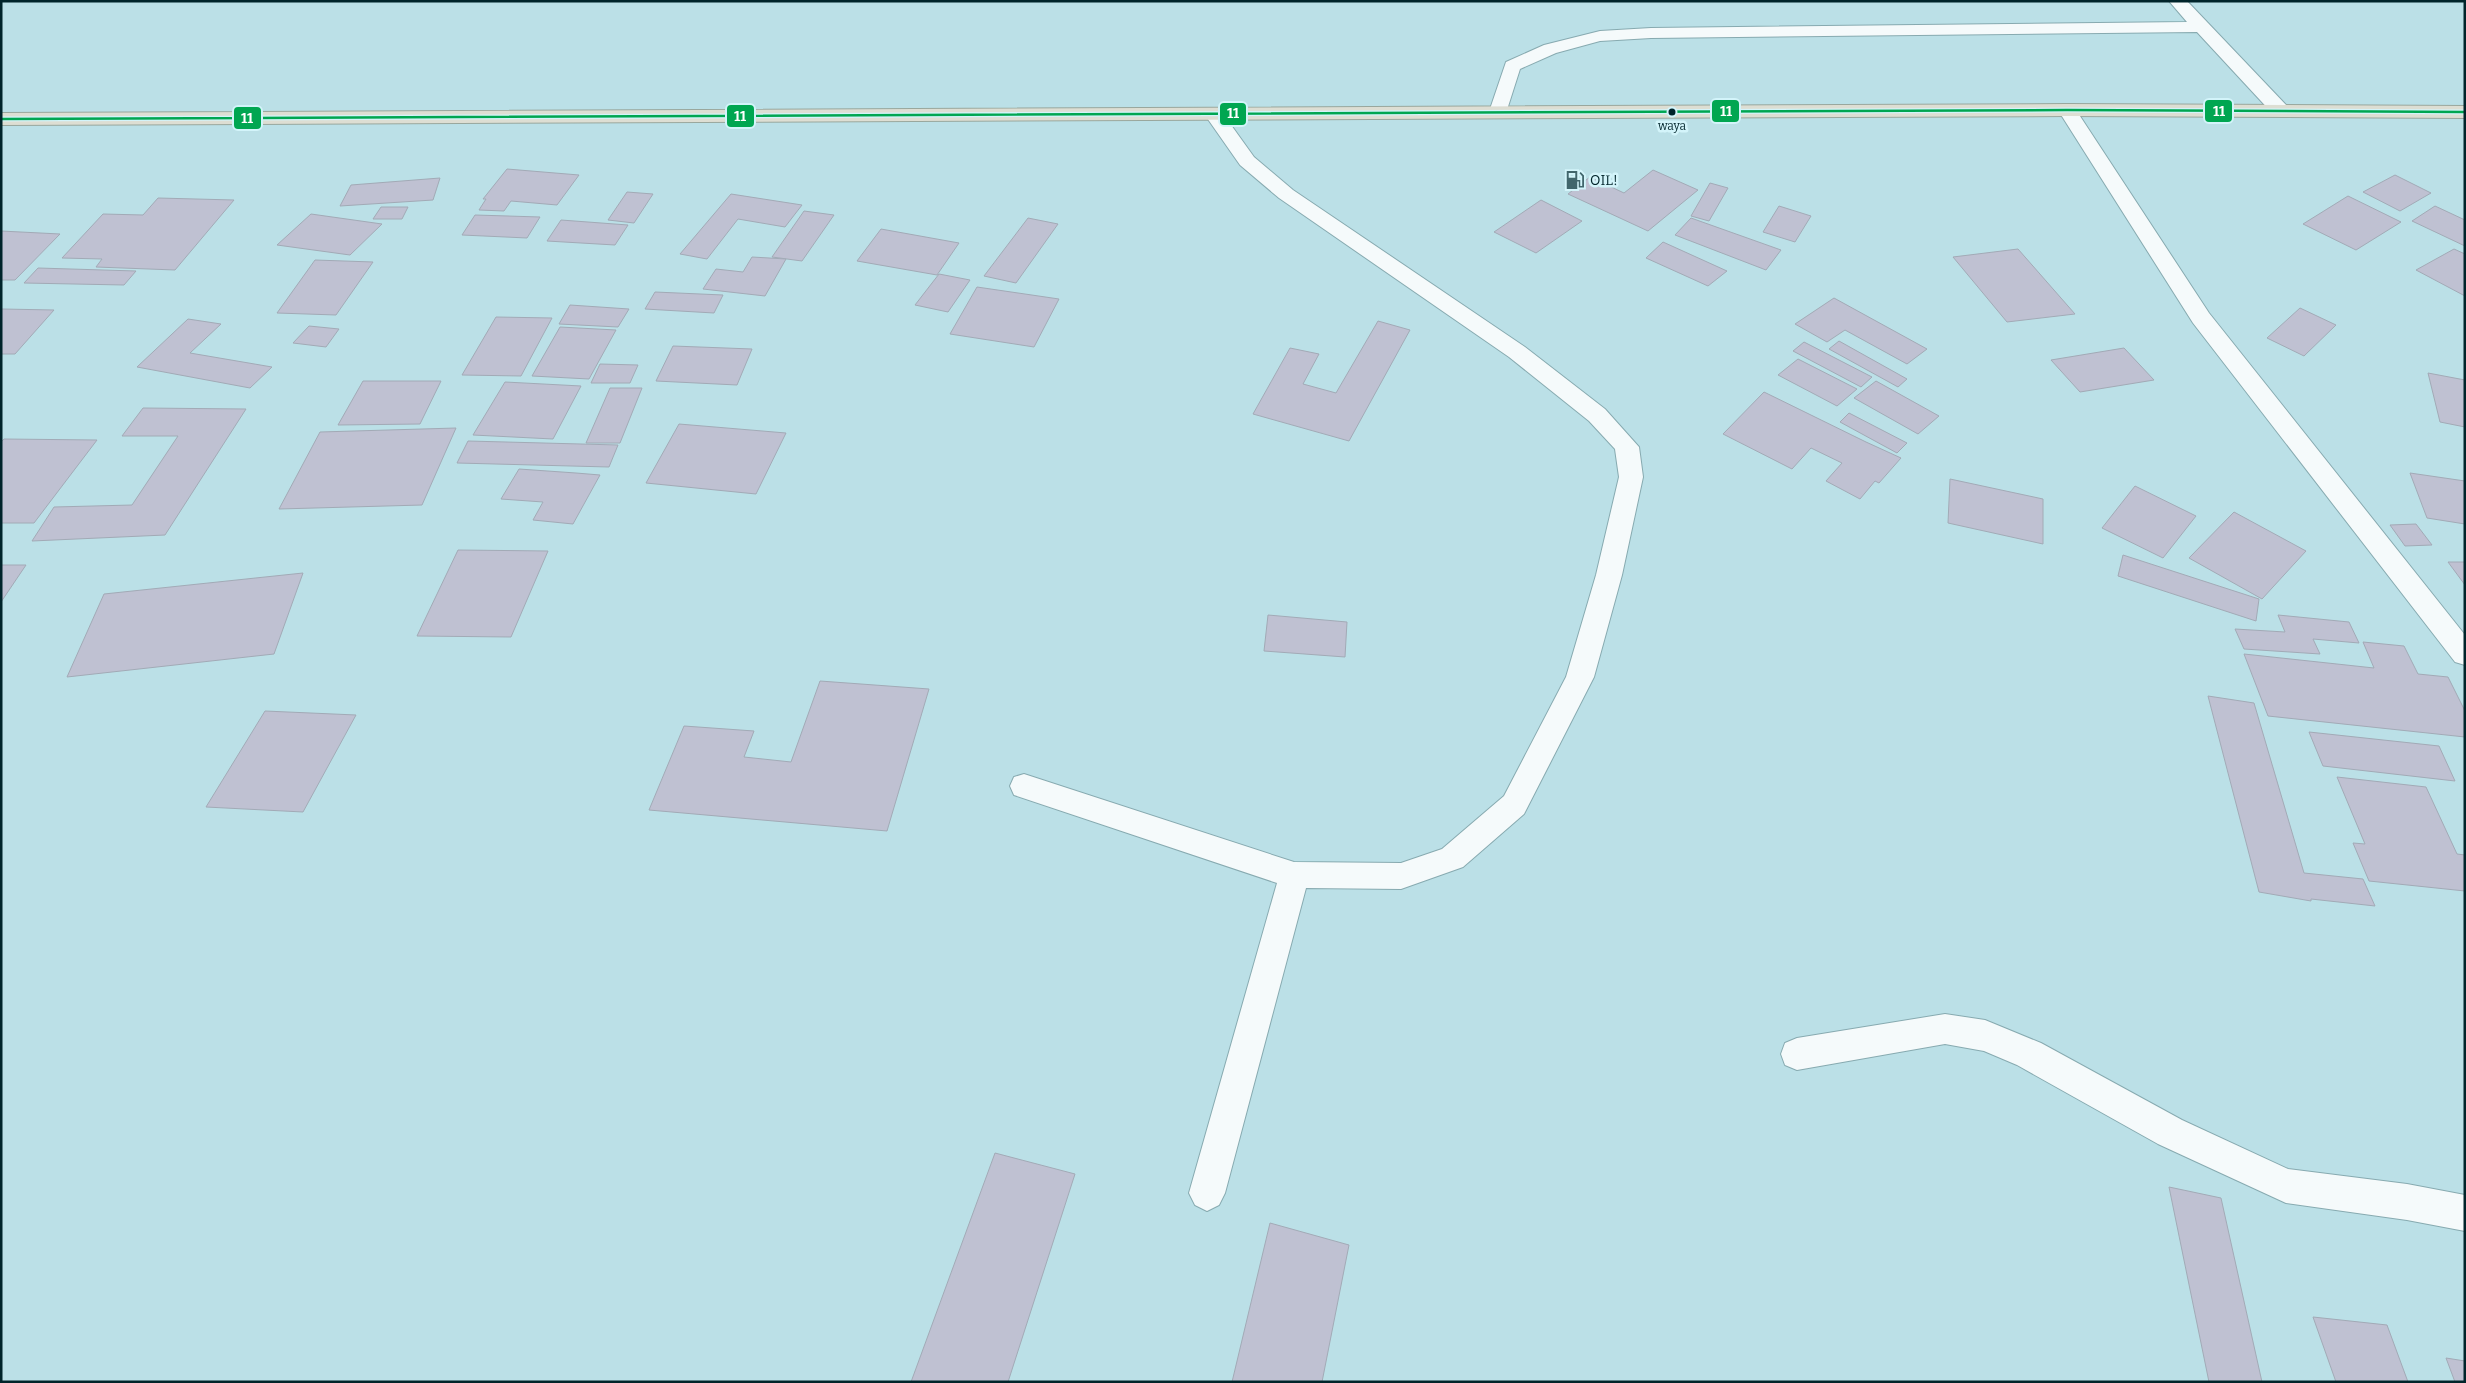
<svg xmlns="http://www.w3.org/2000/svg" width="2466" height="1383" viewBox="0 0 2466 1383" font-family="Bitter,serif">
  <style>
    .building { fill: #bfc1d2; stroke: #a2aab6 }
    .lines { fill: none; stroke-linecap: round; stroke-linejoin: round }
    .minor-casing { stroke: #87aab0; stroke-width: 2 }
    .highway-casing { stroke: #99a79d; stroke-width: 2 }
    .minor { fill: #f5fafb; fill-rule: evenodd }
    .highway { fill: #ddded3; fill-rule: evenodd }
    .bus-1-casing { stroke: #d3f4fa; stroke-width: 5 }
    .bus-1 { stroke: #00a651; stroke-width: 2.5 }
    .bus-dot { fill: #00242a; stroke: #d3f4fa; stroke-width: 2 }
    .labels { text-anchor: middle; stroke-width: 5; stroke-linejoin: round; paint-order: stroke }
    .far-bus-label { font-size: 12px; fill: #00242a; stroke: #d3f4fa }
    .far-poi-label { font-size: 14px; fill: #00242a; stroke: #d3f4fa; text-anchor: start }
    .line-badge { stroke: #d3f4fa; stroke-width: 2 }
    .badge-label { font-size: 14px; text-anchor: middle; font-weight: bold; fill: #fff }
  </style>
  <rect width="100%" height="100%" fill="#bbe0e7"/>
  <g class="building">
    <path d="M 507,169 L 579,175 L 557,205 L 511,201 L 504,211 L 479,210 L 486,199 L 483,199 Z"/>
    <path d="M 1653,170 L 1698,190 L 1648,231 L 1568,194 L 1590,177 L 1624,193 Z"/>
    <path d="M 2395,175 L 2431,193 L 2400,211 L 2363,192 Z"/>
    <path d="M 440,178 L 433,200 L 340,206 L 351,185 Z"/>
    <path d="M 1710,183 L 1728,188 L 1709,221 L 1691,216 Z"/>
    <path d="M 627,192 L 653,194 L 634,223 L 608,220 Z"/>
    <path d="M 731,194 L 802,205 L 785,227 L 738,219 L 707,259 L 680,254 Z"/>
    <path d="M 2348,196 L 2401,222 L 2356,250 L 2303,224 Z"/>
    <path d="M 158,198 L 234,200 L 175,270 L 96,267 L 102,259 L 62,258 L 103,214 L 143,215 Z"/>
    <path d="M 1541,200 L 1582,221 L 1536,253 L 1494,232 Z"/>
    <path d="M 1779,206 L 1811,216 L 1795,242 L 1763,232 Z"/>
    <path d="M 2435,206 L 2465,220 L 2465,246 L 2412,221 Z"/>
    <path d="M 381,207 L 408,207 L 402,219 L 373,219 Z"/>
    <path d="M 804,211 L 834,215 L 802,261 L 772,257 Z"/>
    <path d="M 311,214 L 382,224 L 350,255 L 277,245 Z"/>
    <path d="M 475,215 L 540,217 L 527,238 L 462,235 Z"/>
    <path d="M 1028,218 L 1058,224 L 1016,283 L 984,276 Z"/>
    <path d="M 1691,218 L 1781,250 L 1766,270 L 1675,235 Z"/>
    <path d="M 561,220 L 628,225 L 615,245 L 547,241 Z"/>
    <path d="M 881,229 L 959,243 L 937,275 L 857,261 Z"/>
    <path d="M 1,231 L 60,234 L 15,280 L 1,280 Z"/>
    <path d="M 1663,242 L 1727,271 L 1708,286 L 1646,258 Z"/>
    <path d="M 2018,249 L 2075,314 L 2007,322 L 1953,257 Z"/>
    <path d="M 2454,249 L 2465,254 L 2465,296 L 2416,270 Z"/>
    <path d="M 752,257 L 786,259 L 765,296 L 703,289 L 716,269 L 743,272 Z"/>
    <path d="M 315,260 L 373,262 L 336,315 L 277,313 Z"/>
    <path d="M 38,268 L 136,271 L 124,285 L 24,283 Z"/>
    <path d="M 939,274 L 970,280 L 948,312 L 915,305 Z"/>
    <path d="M 977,287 L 1059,299 L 1034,347 L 950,334 Z"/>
    <path d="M 655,292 L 723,295 L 714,313 L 645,309 Z"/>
    <path d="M 1834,298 L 1927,349 L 1907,364 L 1845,330 L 1827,342 L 1795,324 Z"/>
    <path d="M 570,305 L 629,309 L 618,327 L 559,324 Z"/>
    <path d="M 2300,308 L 2336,325 L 2304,356 L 2267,338 Z"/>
    <path d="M 1,309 L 2,309 L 54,310 L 15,354 L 1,354 Z"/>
    <path d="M 496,317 L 552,318 L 521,376 L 462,375 Z"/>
    <path d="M 188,319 L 221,324 L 190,353 L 272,367 L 250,388 L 137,367 Z"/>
    <path d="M 1378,321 L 1410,330 L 1349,441 L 1253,414 L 1290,348 L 1319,354 L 1303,384 L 1336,393 Z"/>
    <path d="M 309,326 L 339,329 L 326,347 L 293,343 Z"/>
    <path d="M 560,327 L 616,330 L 589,379 L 532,376 Z"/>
    <path d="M 1839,341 L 1907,379 L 1898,387 L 1829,349 Z"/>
    <path d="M 1804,342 L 1872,377 L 1861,387 L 1793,351 Z"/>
    <path d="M 673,346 L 752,349 L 737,385 L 656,381 Z"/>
    <path d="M 2124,348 L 2154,380 L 2080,392 L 2051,360 Z"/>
    <path d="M 1798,359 L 1857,389 L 1837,406 L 1778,375 Z"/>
    <path d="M 600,364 L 638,365 L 630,383 L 591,383 Z"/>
    <path d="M 2428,373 L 2465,380 L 2465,427 L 2440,422 Z"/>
    <path d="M 363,381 L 441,381 L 420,424 L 338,425 Z"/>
    <path d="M 1876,381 L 1939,416 L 1918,434 L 1854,398 Z"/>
    <path d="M 505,382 L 581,386 L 553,439 L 473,435 Z"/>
    <path d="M 610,388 L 642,388 L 620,443 L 586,443 Z"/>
    <path d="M 1764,392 L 1866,442 L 1901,458 L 1879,483 L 1875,481 L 1860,499 L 1826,481 L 1842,463 L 1811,448 L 1792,469 L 1723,434 Z"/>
    <path d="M 143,408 L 246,409 L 165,535 L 32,541 L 54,507 L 132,505 L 178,436 L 122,436 Z"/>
    <path d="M 1849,413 L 1907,443 L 1897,453 L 1840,422 Z"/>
    <path d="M 679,424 L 786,433 L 756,494 L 646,483 Z"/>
    <path d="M 456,428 L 422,505 L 279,509 L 320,432 Z"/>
    <path d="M 4,439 L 97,440 L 34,523 L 1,523 L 1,442 Z"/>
    <path d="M 468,441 L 618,445 L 609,467 L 457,463 Z"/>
    <path d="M 519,469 L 576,473 L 600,475 L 573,524 L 533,520 L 543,502 L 501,499 Z"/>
    <path d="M 2410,473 L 2465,481 L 2465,524 L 2427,518 Z"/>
    <path d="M 1950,479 L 2043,499 L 2043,544 L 1948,523 Z"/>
    <path d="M 2135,486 L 2196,516 L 2163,558 L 2102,528 Z"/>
    <path d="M 2234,512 L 2306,551 L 2262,599 L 2189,558 Z"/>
    <path d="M 2416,524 L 2432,545 L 2405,546 L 2390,525 Z"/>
    <path d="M 458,550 L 548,551 L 511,637 L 417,636 Z"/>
    <path d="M 2123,555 L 2259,599 L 2256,621 L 2118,576 Z"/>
    <path d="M 2448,562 L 2465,562 L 2465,585 Z"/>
    <path d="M 1,565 L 26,565 L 1,602 Z"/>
    <path d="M 303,573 L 274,654 L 67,677 L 104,594 Z"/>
    <path d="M 1268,615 L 1347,622 L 1345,657 L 1264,651 Z"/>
    <path d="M 2278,615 L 2349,622 L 2359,643 L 2313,639 L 2320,654 L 2244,649 L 2235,629 L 2285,632 Z"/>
    <path d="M 2363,642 L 2404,646 L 2418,674 L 2448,677 L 2465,711 L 2465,737 L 2268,716 L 2244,654 L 2374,668 Z"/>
    <path d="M 820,681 L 929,689 L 887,831 L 649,810 L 684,726 L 754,731 L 744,757 L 791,762 Z"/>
    <path d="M 2208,696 L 2254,703 L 2304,873 L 2363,879 L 2375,906 L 2311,899 L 2311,901 L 2259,892 Z"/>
    <path d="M 265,711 L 356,715 L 303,812 L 206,807 Z"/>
    <path d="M 2309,732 L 2439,746 L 2455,781 L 2323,766 Z"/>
    <path d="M 2337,777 L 2426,787 L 2457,854 L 2465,855 L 2465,891 L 2369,881 L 2353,843 L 2365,844 Z"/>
    <path d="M 995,1153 L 1075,1174 L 1008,1382 L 911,1382 Z"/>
    <path d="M 2169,1187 L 2221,1198 L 2262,1382 L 2209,1382 Z"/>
    <path d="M 1270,1223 L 1349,1245 L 1322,1382 L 1232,1382 Z"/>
    <path d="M 2313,1317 L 2387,1325 L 2408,1382 L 2336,1382 Z"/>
    <path d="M 2446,1358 L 2465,1361 L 2465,1382 L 2455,1382 Z"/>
  </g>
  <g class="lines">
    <g class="minor-casing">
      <g id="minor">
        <path d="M 2169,1 L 2187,1 L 2287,106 L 2289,110 L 2287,114 L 2273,114 L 2197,32 L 1651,38 L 1600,41 L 1556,53 L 1520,69 L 1505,116 L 1491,116 L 1489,112 L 1506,62 L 1544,45 L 1600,31 L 1651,28 L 2187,22 Z"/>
        <path d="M 2067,104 L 2074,106 L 2076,110 L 2209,313 L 2465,635 L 2465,665 L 2455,662 L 2193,323 L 2058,110 L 2060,106 Z"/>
        <path d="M 1214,109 L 1221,111 L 1254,157 L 1293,190 L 1525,347 L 1605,409 L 1639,447 L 1643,477 L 1622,575 L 1594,677 L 1524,814 L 1463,867 L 1401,889 L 1306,888 L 1225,1193 L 1219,1205 L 1207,1211 L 1195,1205 L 1189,1193 L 1277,883 L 1014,795 L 1010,786 L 1014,777 L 1024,774 L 1294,862 L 1401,863 L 1442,849 L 1504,796 L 1566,677 L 1596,575 L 1619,477 L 1615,449 L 1589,421 L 1509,357 L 1279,198 L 1240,165 L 1205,115 L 1207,111 Z"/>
        <path d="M 1945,1014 L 1985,1020 L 2041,1043 L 2182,1120 L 2288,1169 L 2407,1184 L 2465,1195 L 2465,1231 L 2407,1220 L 2286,1203 L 2158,1144 L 2017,1065 L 1984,1051 L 1945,1044 L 1797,1070 L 1785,1065 L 1781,1054 L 1785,1043 L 1797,1038 Z"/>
      </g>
    </g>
    <g class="highway-casing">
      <path id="highway" d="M 2067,104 L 2465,106 L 2465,118 L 2067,116 L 1,125 L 1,113 Z"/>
    </g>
    <use href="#minor" class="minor"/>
    <use href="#highway" class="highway"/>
    <g class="bus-1-casing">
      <path id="bus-1" d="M 1,119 L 2067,110 L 2465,112"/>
    </g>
    <use href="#bus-1" class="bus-1"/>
  </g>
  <defs>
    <g id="fuel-bare" transform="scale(1.5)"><path d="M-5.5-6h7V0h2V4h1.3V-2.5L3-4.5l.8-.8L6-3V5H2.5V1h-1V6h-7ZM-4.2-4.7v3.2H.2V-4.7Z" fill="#41666c" stroke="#d3f4fa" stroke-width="2.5" paint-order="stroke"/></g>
  </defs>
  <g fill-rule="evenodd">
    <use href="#fuel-bare" x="1575" y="180"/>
  </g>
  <circle class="bus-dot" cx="1672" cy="112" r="4.5"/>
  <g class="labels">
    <g class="far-bus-label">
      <text x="1672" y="130">waya</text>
    </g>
    <g class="far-poi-label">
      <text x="1590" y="185">OIL!</text>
    </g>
  </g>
  <g class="line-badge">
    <rect x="2204" y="99" width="29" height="24" rx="5" fill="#00a651"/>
    <rect x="1711" y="99" width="29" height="24" rx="5" fill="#00a651"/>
    <rect x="1219" y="102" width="28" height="24" rx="5" fill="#00a651"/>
    <rect x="726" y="104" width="29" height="24" rx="5" fill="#00a651"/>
    <rect x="233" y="106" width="29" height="24" rx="5" fill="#00a651"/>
  </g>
  <g class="badge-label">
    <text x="2219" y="116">11</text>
    <text x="1726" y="116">11</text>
    <text x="1233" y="118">11</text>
    <text x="740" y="121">11</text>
    <text x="247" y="123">11</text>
  </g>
  <rect width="2466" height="1383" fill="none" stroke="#00242a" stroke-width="5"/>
</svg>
